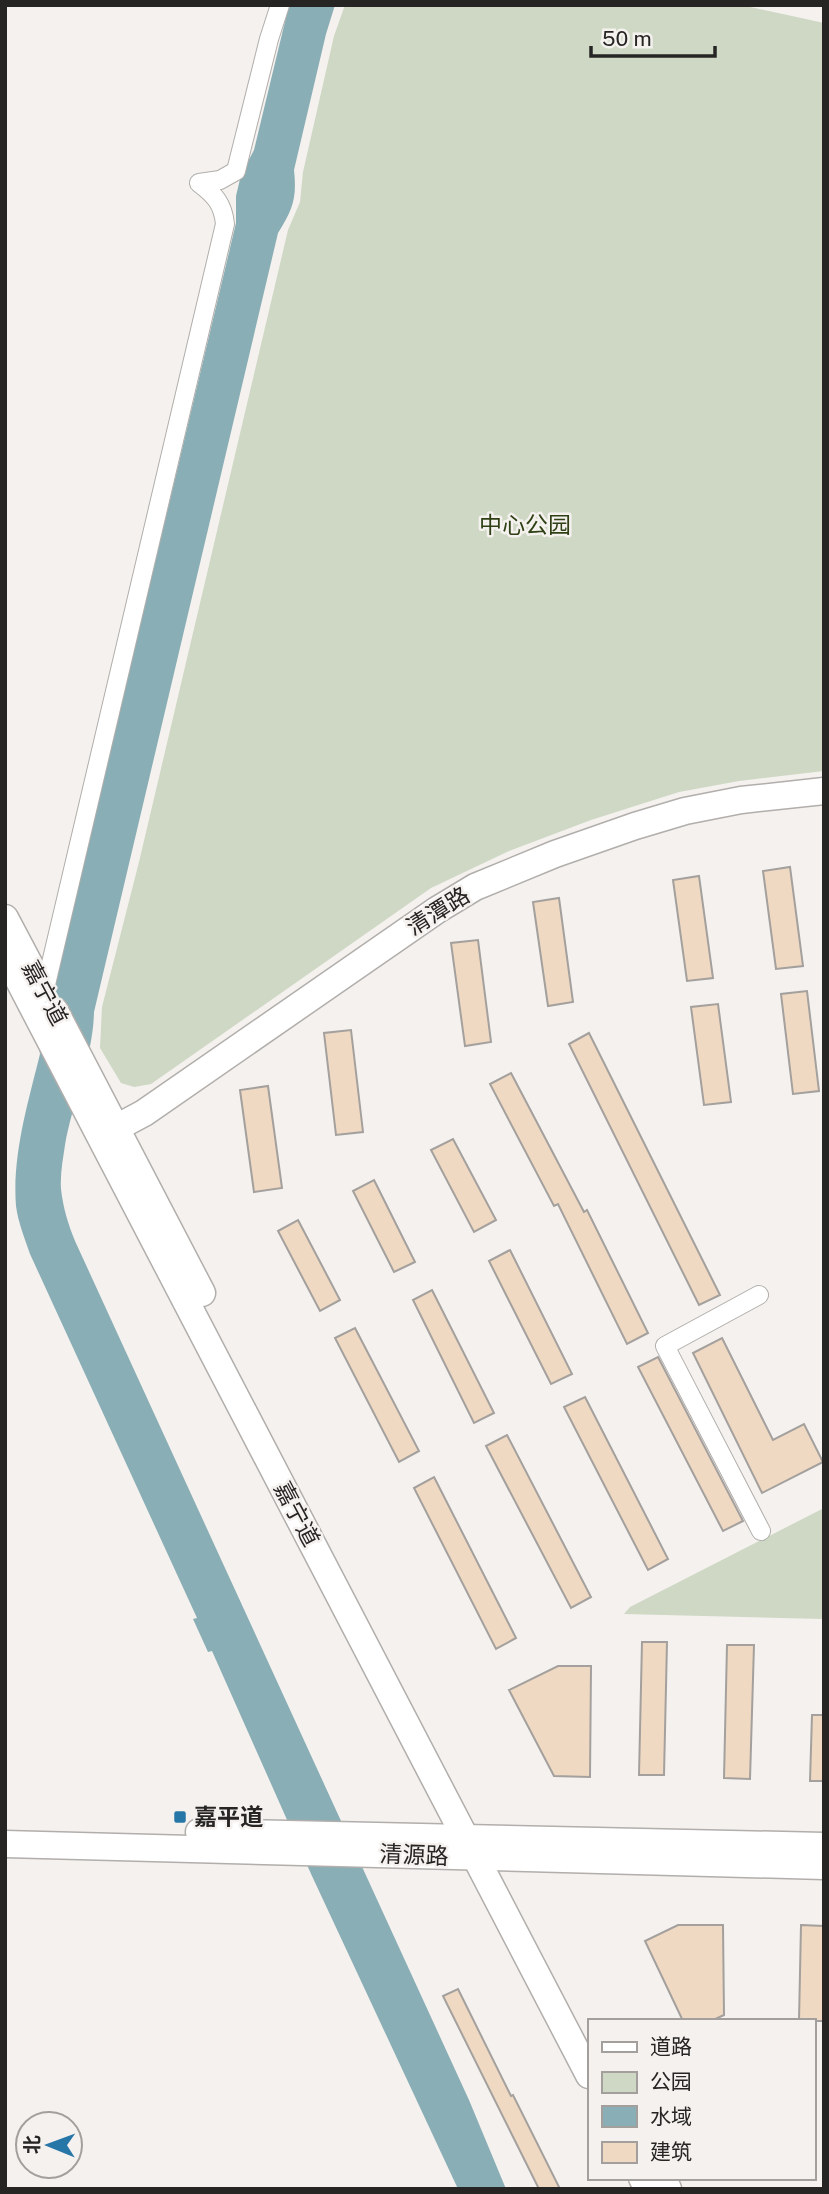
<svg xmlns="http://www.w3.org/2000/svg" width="829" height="2194" viewBox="0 0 829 2194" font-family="'Public Sans','Noto Sans SC',sans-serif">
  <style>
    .green { fill: #ced8c4 }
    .water { fill: #8aaeb5 }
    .building { fill: #f0d9c2; stroke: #a3a09d; stroke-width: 2 }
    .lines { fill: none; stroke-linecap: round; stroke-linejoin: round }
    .street-casing { stroke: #b1aeab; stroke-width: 20 }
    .secondary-casing { stroke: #b1aeab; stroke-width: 29 }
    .street { stroke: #fff; stroke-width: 18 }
    .secondary { stroke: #fff; stroke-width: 26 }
    .poi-dot { fill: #2776a8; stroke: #f4f1ee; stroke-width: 2.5 }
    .labels { text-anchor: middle; stroke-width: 5; stroke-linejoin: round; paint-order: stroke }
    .park-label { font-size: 23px; fill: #2f4014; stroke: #f4f1ee }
    .street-label { font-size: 23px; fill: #262524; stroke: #f4f1ee }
    .poi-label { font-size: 23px; font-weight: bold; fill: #262524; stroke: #f4f1ee; text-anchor: start }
  </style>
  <rect width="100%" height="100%" fill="#f4f1ee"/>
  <g class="green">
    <path d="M 345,5 L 741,5 L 824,23 L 824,771 L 739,781 L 679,792 L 591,820 L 509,851 L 431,888 L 151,1084 L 134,1087 L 121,1083 L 100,1048 L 102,1007 L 139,862 L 288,230 L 300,202 L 303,172 L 334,36 Z"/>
    <path d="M 824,1508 L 824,1619 L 624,1614 L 630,1607 Z"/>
  </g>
  <path class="water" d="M 289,5 L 335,5 L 326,34 L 294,170 C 297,198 293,209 278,233 L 94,1012 C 93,1057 73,1100 65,1145 C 63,1159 60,1174 61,1189 C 63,1207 68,1224 75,1241 L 469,2100 L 506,2189 L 458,2189 L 312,1876 L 212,1651 L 208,1652 L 193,1619 L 197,1618 L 30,1254 C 25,1239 18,1222 16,1206 C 12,1155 28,1103 40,1054 L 38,1042 L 61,957 L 236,223 L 236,196 L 241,175 L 254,150 Z"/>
  <g class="building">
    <path d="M 790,867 L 803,966 L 776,969 L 763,871 Z"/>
    <path d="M 699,876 L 713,978 L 687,981 L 673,880 Z"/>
    <path d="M 559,898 L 573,1002 L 548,1006 L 533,902 Z"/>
    <path d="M 478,940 L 491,1042 L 465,1046 L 451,943 Z"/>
    <path d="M 807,991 L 819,1091 L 793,1094 L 781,994 Z"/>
    <path d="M 718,1004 L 731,1102 L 704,1105 L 691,1007 Z"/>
    <path d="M 351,1030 L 363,1132 L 336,1135 L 324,1033 Z"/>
    <path d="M 589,1033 L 720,1295 L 699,1305 L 569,1044 Z"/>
    <path d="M 511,1073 L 584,1212 L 587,1210 L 648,1333 L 627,1344 L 558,1204 L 554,1206 L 490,1084 Z"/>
    <path d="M 268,1086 L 282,1188 L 254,1192 L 240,1090 Z"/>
    <path d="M 453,1139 L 496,1220 L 474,1232 L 431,1150 Z"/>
    <path d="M 374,1180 L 415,1262 L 394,1272 L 353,1191 Z"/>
    <path d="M 298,1220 L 340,1300 L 320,1311 L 278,1231 Z"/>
    <path d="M 510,1250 L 572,1374 L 551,1384 L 489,1261 Z"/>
    <path d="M 432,1290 L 494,1413 L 474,1423 L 413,1300 Z"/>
    <path d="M 355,1328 L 419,1451 L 399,1462 L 335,1338 Z"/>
    <path d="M 722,1338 L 773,1440 L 804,1424 L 823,1462 L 762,1493 L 693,1353 Z"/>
    <path d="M 658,1357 L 743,1521 L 723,1531 L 638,1367 Z"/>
    <path d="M 585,1397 L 668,1559 L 648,1570 L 564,1407 Z"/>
    <path d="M 507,1435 L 591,1597 L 571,1608 L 486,1446 Z"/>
    <path d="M 434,1477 L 516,1638 L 496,1649 L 414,1488 Z"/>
    <path d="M 642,1642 L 667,1642 L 664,1775 L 639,1775 Z"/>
    <path d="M 727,1645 L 754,1645 L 750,1779 L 724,1778 Z"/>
    <path d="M 558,1666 L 591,1666 L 590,1777 L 554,1776 L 509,1690 Z"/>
    <path d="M 812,1715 L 824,1715 L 824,1781 L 810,1781 Z"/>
    <path d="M 678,1925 L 723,1925 L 724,2015 L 711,2021 L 683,2021 L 645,1941 Z"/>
    <path d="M 801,1925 L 824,1926 L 824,2021 L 799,2021 Z"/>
    <path d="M 458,1989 L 511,2096 L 513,2095 L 560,2189 L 539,2189 L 443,1996 Z"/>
  </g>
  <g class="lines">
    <g class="street-casing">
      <g id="street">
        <path d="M 44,993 L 225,224 C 223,204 215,195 199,183 L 220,180 L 236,171 L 269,39 L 280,5"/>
        <path d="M 759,1295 L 665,1346 L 761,1531"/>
      </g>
    </g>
    <g class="secondary-casing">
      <g id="secondary">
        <path d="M 5,918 L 33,971"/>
        <path d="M 5,954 L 589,2075"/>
        <path d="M 55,1011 L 202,1293"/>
        <path d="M 101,1136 L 144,1113 L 437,910 L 475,887 L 555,854 L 635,826 L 685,811 L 741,800 L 824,791"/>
        <path d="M 199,1832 L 824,1846"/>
        <path d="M 5,1844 L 824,1866"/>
        <path d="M 642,2178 L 648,2189"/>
        <path d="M 663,2178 L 668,2189"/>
      </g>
    </g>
    <use href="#street" class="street"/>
    <use href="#secondary" class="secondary"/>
  </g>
  <rect class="poi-dot" x="173" y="1810" width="14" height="14" rx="3.5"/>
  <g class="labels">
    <g class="park-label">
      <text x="525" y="533">中心公园</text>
    </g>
    <g class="street-label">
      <text transform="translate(438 911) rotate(-32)" y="8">清潭路</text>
      <text transform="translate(45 993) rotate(62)" y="8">嘉宁道</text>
      <text transform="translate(297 1514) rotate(62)" y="8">嘉宁道</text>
      <text transform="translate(414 1855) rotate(2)" y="8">清源路</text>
    </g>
    <g class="poi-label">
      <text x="194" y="1825">嘉平道</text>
    </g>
  </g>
  <rect width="829" height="2194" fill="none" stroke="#262524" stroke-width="14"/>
  <rect x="588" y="2019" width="228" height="161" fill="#f4f1ee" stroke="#a29f9d" stroke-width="2"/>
  <rect x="602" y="2042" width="35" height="10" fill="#ffffff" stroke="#a29f9d" stroke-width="2"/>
  <text x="650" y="2054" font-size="21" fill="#262524">道路</text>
  <rect x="602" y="2072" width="35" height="21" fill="#ced8c4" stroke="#a29f9d" stroke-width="2"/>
  <text x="650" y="2089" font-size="21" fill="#262524">公园</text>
  <rect x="602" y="2106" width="35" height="21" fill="#8aaeb5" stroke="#a29f9d" stroke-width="2"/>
  <text x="650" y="2124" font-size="21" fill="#262524">水域</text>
  <rect x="602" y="2142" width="35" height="21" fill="#f0d9c2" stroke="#a29f9d" stroke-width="2"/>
  <text x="650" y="2159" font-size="21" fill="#262524">建筑</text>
  <g transform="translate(49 2145) rotate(271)"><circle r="33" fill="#f4f1ee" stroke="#a29f9d" stroke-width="2"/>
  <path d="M0-5L12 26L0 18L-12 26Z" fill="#2776a8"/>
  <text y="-10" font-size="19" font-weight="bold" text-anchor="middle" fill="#262524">北</text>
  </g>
  <path d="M591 46v10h124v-10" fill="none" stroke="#262524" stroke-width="3.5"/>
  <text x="602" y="46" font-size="21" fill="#262524" stroke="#f4f1ee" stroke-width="5" paint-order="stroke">50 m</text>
</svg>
